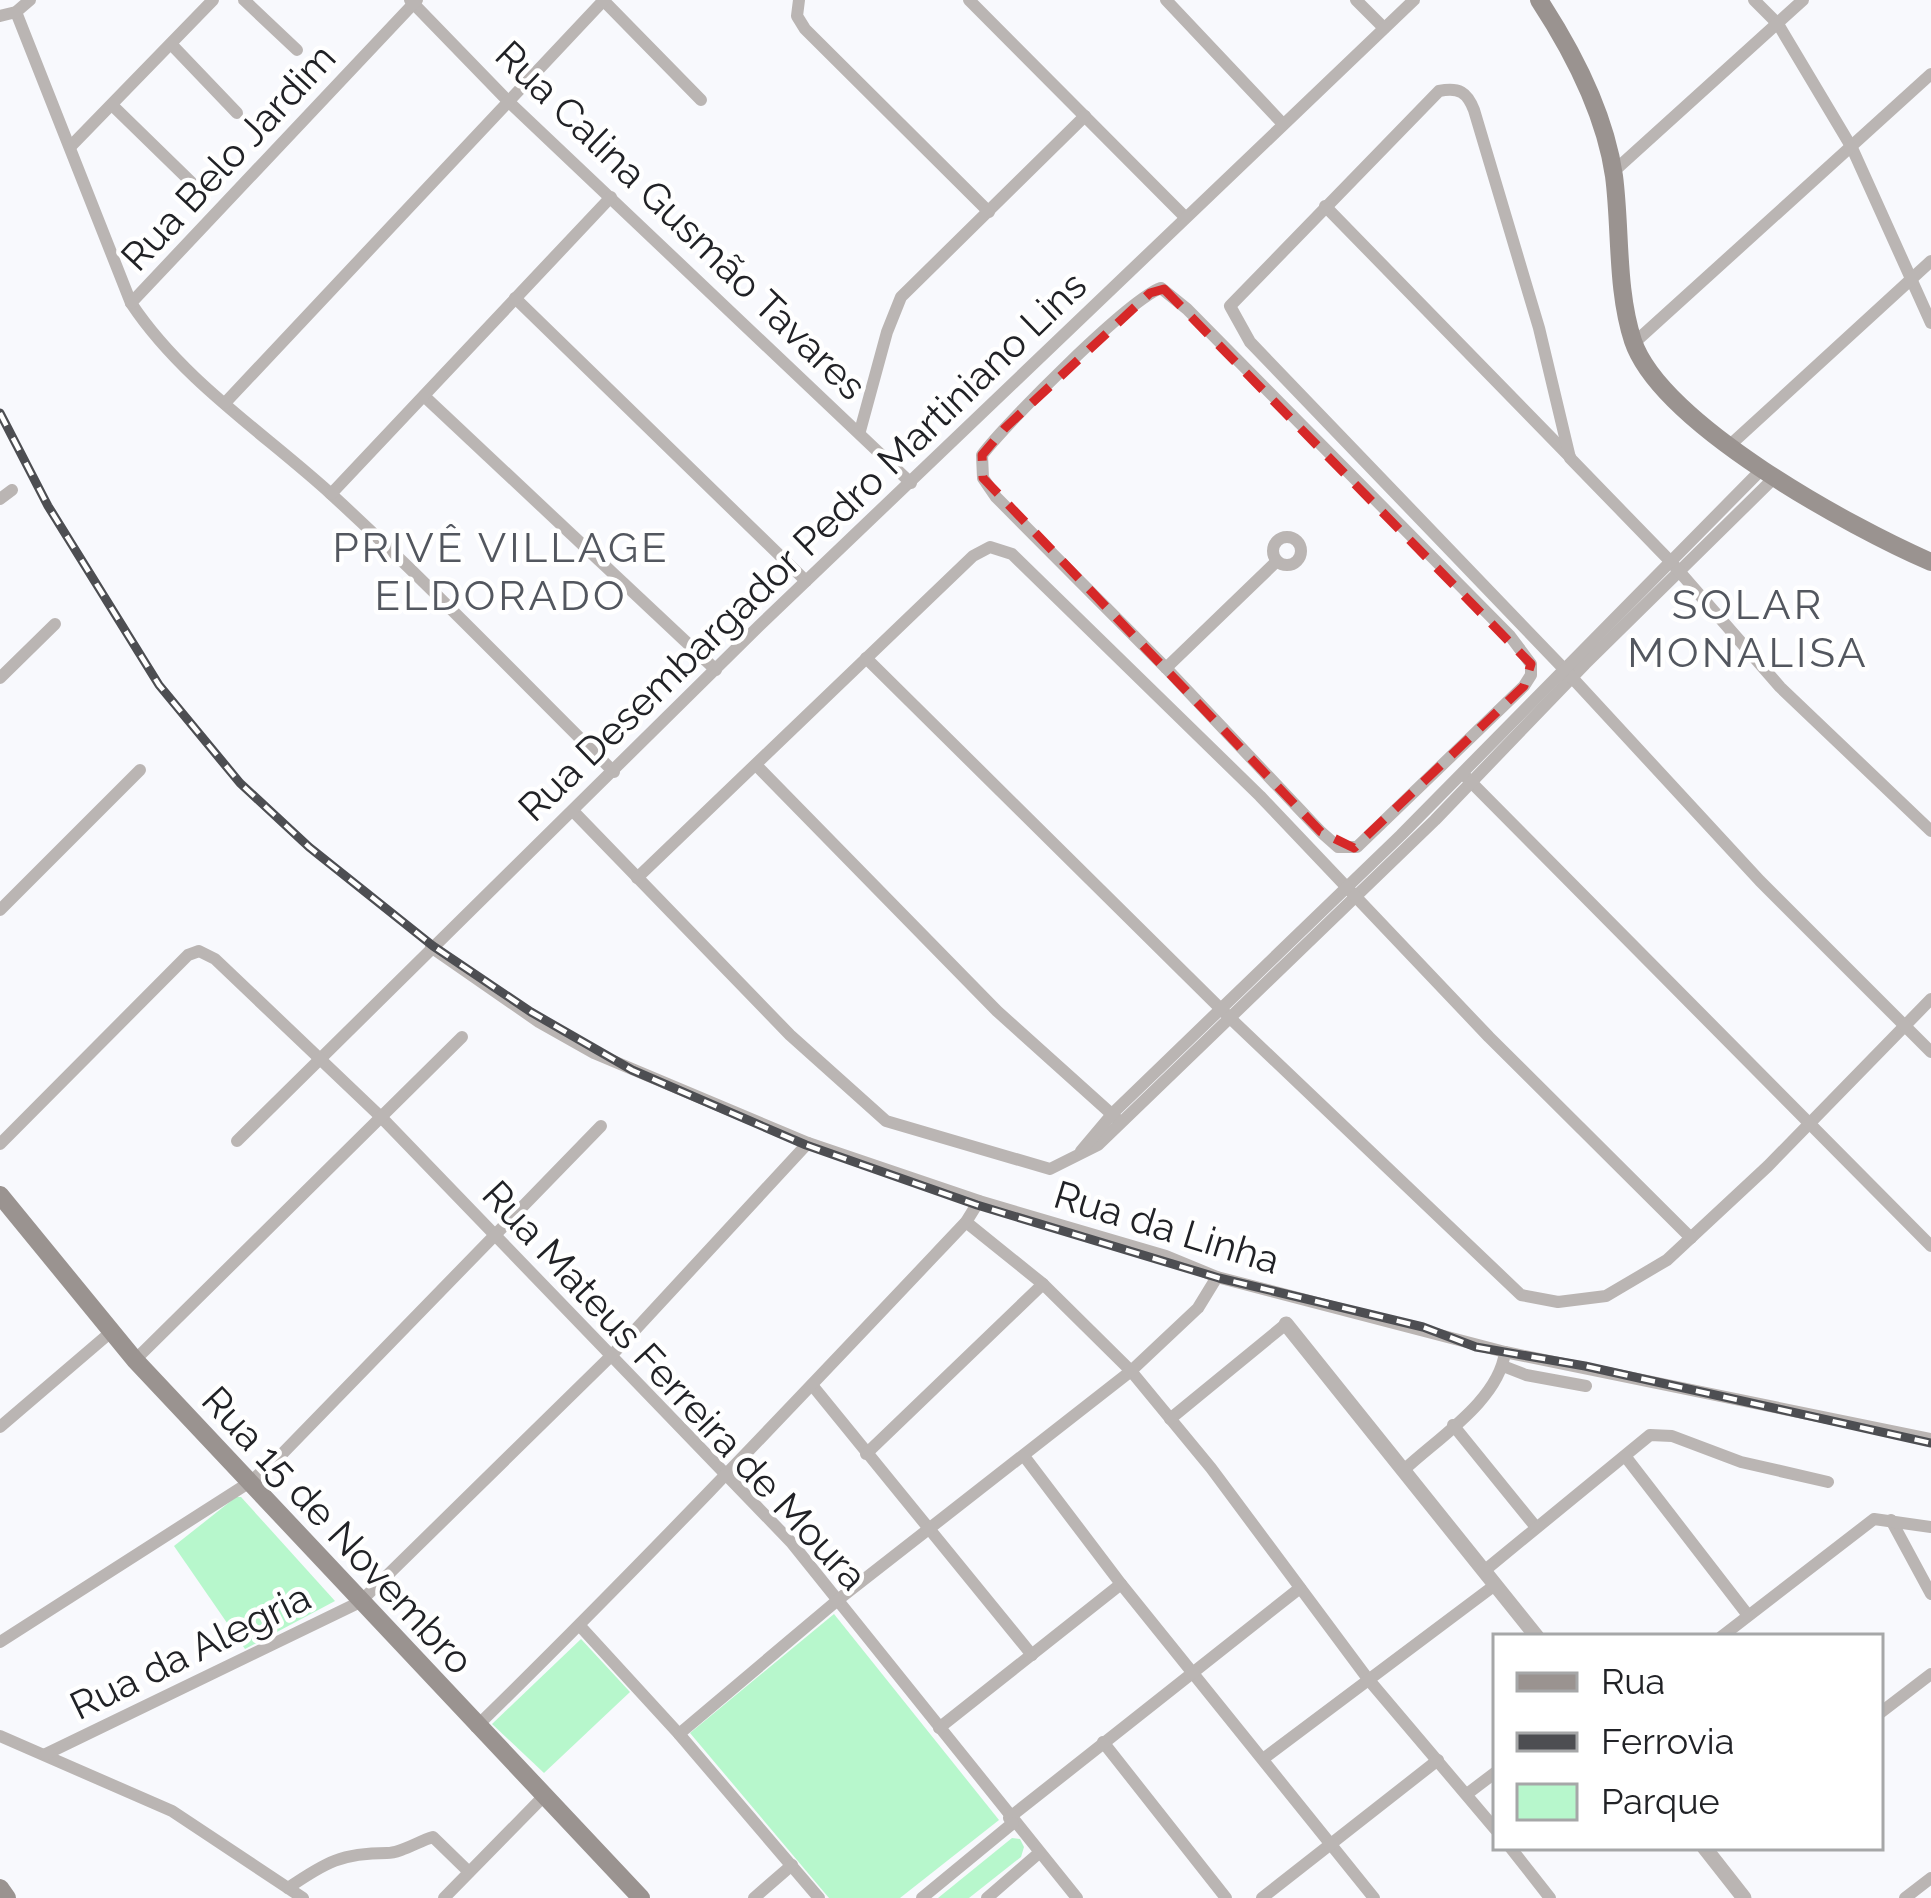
<svg xmlns="http://www.w3.org/2000/svg" width="1931" height="1898" viewBox="0 0 1931 1898" font-family="Raleway,sans-serif">
  <style>
    .green { fill: #b7f7cc }
    .lines { fill: none; stroke-linecap: round; stroke-linejoin: round }
    .minor { stroke: #bab5b3; stroke-width: 12 }
    .tertiary { stroke: #bab5b3; stroke-width: 15 }
    .secondary { stroke: #9a9390; stroke-width: 18 }
    .rail-casing { stroke: #4d4e52; stroke-width: 9 }
    .rail { stroke: #fff; stroke-width: 4.5; stroke-dasharray: 14; stroke-linecap: butt }
    .marked { fill: none; stroke: #d62828; stroke-width: 9; stroke-dasharray: 24 15; stroke-linejoin: round }
    .labels { text-anchor: middle; stroke-width: 9; stroke-linejoin: round; paint-order: stroke }
    .street-label { font-size: 39px; fill: #212226; stroke: #fff }
    .neighbourhood-label { font-size: 42px; letter-spacing: 3px; fill: #53575f; stroke: #fff }
  </style>
  <rect width="100%" height="100%" fill="#f8f9fd"/>
  <g class="green">
    <path d="M 236,1497 L 241,1497 L 335,1601 L 245,1649 L 174,1546 Z"/>
    <path d="M 834,1614 L 999,1820 L 900,1898 L 829,1898 L 690,1733 Z"/>
    <path d="M 581,1639 L 630,1692 L 544,1773 L 492,1724 Z"/>
    <path d="M 1012,1838 L 1020,1839 L 1024,1847 L 1021,1857 L 969,1898 L 938,1898 Z"/>
  </g>
  <g class="lines">
    <g class="minor">
      <path d="M 244,0 L 297,50"/>
      <path d="M 410,0 L 509,102 L 911,483"/>
      <path d="M 799,0 L 797,16 L 805,29 L 989,212"/>
      <path d="M 969,0 L 1185,217"/>
      <path d="M 1166,0 L 1283,124"/>
      <path d="M 1356,0 L 1384,28"/>
      <path d="M 1754,0 L 1778,24 L 1852,148 L 1931,323"/>
      <path d="M 604,1 L 701,100"/>
      <path d="M 16,12 L 131,303 C 182,380 264,433 331,494 C 428,583 520,679 614,772"/>
      <path d="M 0,16 L 16,12 L 30,0"/>
      <path d="M 171,44 L 237,113"/>
      <path d="M 112,105 L 191,182"/>
      <path d="M 71,146 L 213,0"/>
      <path d="M 1613,172 L 1803,0"/>
      <path d="M 1325,206 L 1570,457"/>
      <path d="M 1161,288 L 1187,309 L 1510,636 L 1531,664 L 1531,675 L 1524,686 L 1357,847 L 1338,847 L 1321,832 L 1166,668 L 996,497 L 983,478 L 982,455 C 1006,423 1128,300 1161,288 Z"/>
      <path d="M 515,298 L 806,581"/>
      <path d="M 131,303 L 417,0"/>
      <path d="M 1634,343 L 1931,74"/>
      <path d="M 424,396 L 716,670"/>
      <path d="M 225,403 L 604,0"/>
      <path d="M 860,431 L 887,332 L 901,297 L 1085,116"/>
      <path d="M 1729,446 L 1931,261"/>
      <path d="M 331,494 L 611,197"/>
      <path d="M 0,499 L 12,490"/>
      <circle cx="1287" cy="551" r="14"/>
      <path d="M 866,658 L 1230,1018 L 1521,1295 L 1558,1302 L 1606,1296 L 1667,1260 L 1768,1166 L 1931,999"/>
      <path d="M 1166,668 L 1277,561"/>
      <path d="M 0,678 L 55,624"/>
      <path d="M 756,765 L 997,1011 L 1116,1118"/>
      <path d="M 1466,777 L 1931,1246"/>
      <path d="M 573,811 L 790,1035 L 886,1121 L 1050,1169 L 1098,1145 L 1435,820 L 1585,664 L 1774,478"/>
      <path d="M 1931,831 L 1780,687 L 1671,562 L 1570,458 L 1539,328 L 1474,110 C 1467,92 1459,87 1439,91 L 1230,306 L 1250,342 L 1565,670 L 1760,881 L 1931,1052"/>
      <path d="M 637,878 L 973,556 L 990,547 L 1012,554 L 1260,796 L 1489,1037 L 1691,1238"/>
      <path d="M 0,910 L 140,770"/>
      <path d="M 431,947 L 539,1022 L 594,1053 L 808,1143 L 979,1201 L 1166,1256 L 1217,1277 L 1505,1352 L 1931,1439"/>
      <path d="M 237,1141 L 759,626 L 1414,0"/>
      <path d="M 0,1144 L 188,955 L 199,951 L 215,959 L 382,1118 L 791,1542 L 1077,1898"/>
      <path d="M 1081,1151 L 1113,1113 L 1401,835 L 1763,468"/>
      <path d="M 966,1222 L 1043,1284 L 1131,1371 L 1211,1468 L 1368,1679 L 1496,1830"/>
      <path d="M 135,1360 L 462,1037"/>
      <path d="M 1503,1366 L 1526,1375 L 1586,1386"/>
      <path d="M 812,1385 L 1032,1655"/>
      <path d="M 1170,1419 L 1286,1324"/>
      <path d="M 1453,1425 L 1535,1526"/>
      <path d="M 0,1427 L 111,1332"/>
      <path d="M 866,1454 L 1043,1284"/>
      <path d="M 1024,1456 L 1121,1584 L 1374,1898"/>
      <path d="M 1625,1456 L 1747,1614"/>
      <path d="M 1405,1469 C 1438,1438 1499,1400 1505,1352"/>
      <path d="M 1891,1520 L 1931,1594"/>
      <path d="M 1484,1571 L 1650,1435 L 1672,1436 L 1741,1462 L 1828,1482"/>
      <path d="M 580,1626 L 679,1734 L 819,1898"/>
      <path d="M 1721,1637 L 1874,1519 L 1931,1527"/>
      <path d="M 0,1642 L 250,1482 L 280,1456 L 601,1126"/>
      <path d="M 1880,1713 L 1931,1674"/>
      <path d="M 476,1727 C 644,1563 805,1392 966,1222 L 979,1201"/>
      <path d="M 939,1728 L 1121,1584"/>
      <path d="M 679,1734 L 839,1599 L 1131,1371 L 1198,1308 L 1217,1277"/>
      <path d="M 0,1736 L 172,1811 L 303,1898"/>
      <path d="M 1103,1742 L 1226,1898"/>
      <path d="M 46,1754 L 360,1602 L 611,1356 L 808,1143"/>
      <path d="M 1263,1759 L 1495,1585"/>
      <path d="M 1467,1794 L 1496,1772"/>
      <path d="M 1009,1818 L 1300,1588"/>
      <path d="M 1510,1847 L 1550,1898"/>
      <path d="M 288,1888 C 326,1862 342,1853 387,1853 C 401,1853 419,1841 433,1837 L 469,1872"/>
      <path d="M 444,1898 L 544,1796"/>
      <path d="M 754,1898 L 792,1865"/>
      <path d="M 922,1898 L 1013,1823"/>
      <path d="M 987,1898 L 1039,1853"/>
      <path d="M 1262,1898 L 1438,1760"/>
      <path d="M 1905,1898 L 1931,1878"/>
    </g>
    <g class="tertiary">
      <path d="M 1286,1324 L 1537,1637"/>
      <path d="M 1704,1847 L 1744,1898"/>
    </g>
    <g class="secondary">
      <path d="M 1539,0 C 1573,52 1605,113 1614,176 C 1621,230 1616,289 1633,341 C 1661,424 1852,528 1931,562"/>
      <path d="M 0,1195 L 135,1360 L 641,1898"/>
      <path d="M 0,1888 L 7,1898"/>
    </g>
    <g class="rail-casing">
      <path id="rail" d="M 0,413 L 48,506 L 159,685 L 240,783 L 309,847 L 433,946 L 531,1012 L 632,1070 L 806,1145 L 977,1205 L 1219,1278 L 1423,1327 L 1476,1347 L 1585,1366 L 1931,1443"/>
    </g>
    <use href="#rail" class="rail"/>
  </g>
  <path class="marked" d="M 1164,289 L 1531,664 L 1524,686 L 1354,848 L 1321,832 L 983,478 L 982,455 L 1005,428 L 1150,293 Z"/>
  <g class="labels">
    <g class="street-label">
      <text transform="translate(228 157) rotate(-47)" y="14">Rua Belo Jardim</text>
      <text transform="translate(681 220) rotate(44)" y="14">Rua Calina Gusmão Tavares</text>
      <text transform="translate(802 546) rotate(-44)" y="14">Rua Desembargador Pedro Martiniano Lins</text>
      <text transform="translate(1167 1227) rotate(17)" y="14">Rua da Linha</text>
      <text transform="translate(675 1385) rotate(47)" y="14">Rua Mateus Ferreira de Moura</text>
      <text transform="translate(338 1530) rotate(47)" y="14">Rua 15 de Novembro</text>
      <text transform="translate(190 1651) rotate(-26)" y="14">Rua da Alegria</text>
    </g>
    <g class="neighbourhood-label">
      <text x="501" y="562">PRIVÊ VILLAGE<tspan x="501" dy="48">ELDORADO</tspan></text>
      <text x="1748" y="619">SOLAR<tspan x="1748" dy="48">MONALISA</tspan></text>
    </g>
  </g>
  <rect x="1493" y="1634" width="390" height="216" fill="#ffffff" stroke="#a6a7a8" stroke-width="3"/>
  <rect x="1517" y="1673" width="60" height="18" fill="#9a9390" stroke="#a6a7a8" stroke-width="3"/>
  <text x="1601" y="1694" font-size="36" fill="#212226">Rua</text>
  <rect x="1517" y="1733" width="60" height="18" fill="#4d4e52" stroke="#a6a7a8" stroke-width="3"/>
  <text x="1601" y="1754" font-size="36" fill="#212226">Ferrovia</text>
  <rect x="1517" y="1784" width="60" height="36" fill="#b7f7cc" stroke="#a6a7a8" stroke-width="3"/>
  <text x="1601" y="1814" font-size="36" fill="#212226">Parque</text>
</svg>
